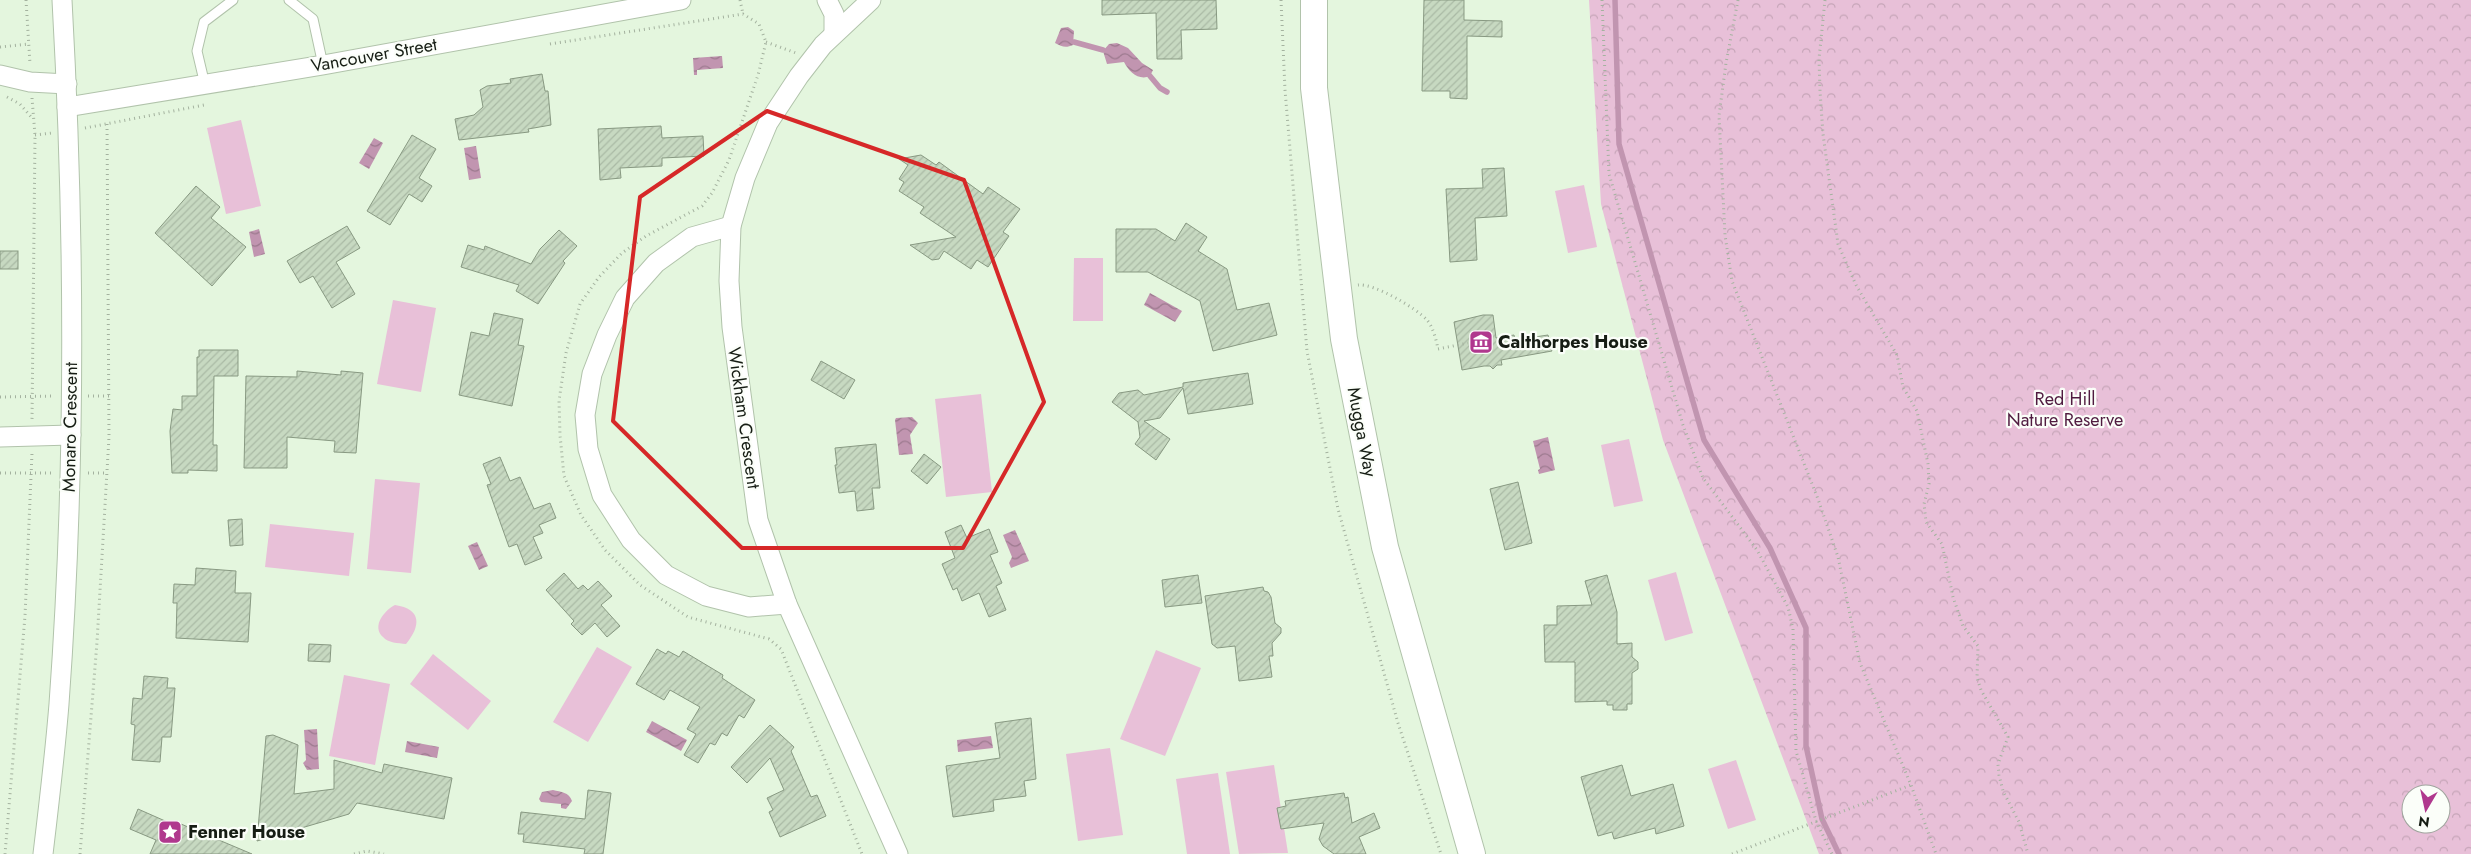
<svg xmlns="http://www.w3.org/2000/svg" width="2471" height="854" viewBox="0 0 2471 854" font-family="Jost,sans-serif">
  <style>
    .green { fill: #e8c0d8 }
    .forest { fill: url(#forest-crowns); fill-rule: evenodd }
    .water { fill: url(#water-waves) }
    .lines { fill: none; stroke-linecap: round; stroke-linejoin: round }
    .stream { stroke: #c195b0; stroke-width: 5.5 }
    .building { fill: url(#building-hatch); stroke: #889982 }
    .lane-casing { stroke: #b1c3ab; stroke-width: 11 }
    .street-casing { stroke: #b1c3ab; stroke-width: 21 }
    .secondary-casing { stroke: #b1c3ab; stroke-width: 28 }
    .path { stroke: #a4b29f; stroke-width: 3; stroke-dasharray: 1 4; stroke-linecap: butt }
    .lane { stroke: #fff; stroke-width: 9 }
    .street { stroke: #fff; stroke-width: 19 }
    .secondary { stroke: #fff; stroke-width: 26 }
    .marked { fill: none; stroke: #d62828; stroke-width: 4; stroke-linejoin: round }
    .labels { text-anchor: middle; stroke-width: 4.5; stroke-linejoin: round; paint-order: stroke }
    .street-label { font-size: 18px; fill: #161d14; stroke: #fbfef9 }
    .poi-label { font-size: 18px; font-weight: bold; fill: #161d14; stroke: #fbfef9; text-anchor: start }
    .park-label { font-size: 18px; fill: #501b40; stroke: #fbfef9 }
  </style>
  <defs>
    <pattern id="forest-crowns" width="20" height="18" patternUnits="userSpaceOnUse" patternTransform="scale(1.25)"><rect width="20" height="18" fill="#e8c0d8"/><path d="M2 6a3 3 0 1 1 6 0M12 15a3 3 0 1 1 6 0" fill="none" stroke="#c6a5b8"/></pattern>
    <pattern id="water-waves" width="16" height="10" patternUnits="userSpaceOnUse" patternTransform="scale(1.25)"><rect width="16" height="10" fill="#c195b0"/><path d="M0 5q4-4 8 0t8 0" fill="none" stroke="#9c798e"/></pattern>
    <pattern id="building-hatch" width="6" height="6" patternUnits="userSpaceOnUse" patternTransform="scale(1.25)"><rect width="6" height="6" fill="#c7d9c1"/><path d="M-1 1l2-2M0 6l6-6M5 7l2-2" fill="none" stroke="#aabaa5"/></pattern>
  </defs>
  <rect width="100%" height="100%" fill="#e4f6de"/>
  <g class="green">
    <path d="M 241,120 L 261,206 L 226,214 L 207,128 Z"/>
    <path d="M 1584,185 L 1597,247 L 1568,253 L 1555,191 Z"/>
    <path d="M 1074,258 L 1103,258 L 1103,321 L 1073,321 Z"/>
    <path d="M 393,300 L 436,308 L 421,392 L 377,384 Z"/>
    <path d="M 981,394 L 992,492 L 946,497 L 935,399 Z"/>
    <path d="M 1629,439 L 1643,501 L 1614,507 L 1601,445 Z"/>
    <path d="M 375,479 L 420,483 L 411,573 L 367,569 Z"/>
    <path d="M 270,524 L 354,533 L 349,576 L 265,567 Z"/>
    <path d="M 1676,572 L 1693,633 L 1665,641 L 1648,580 Z"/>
    <path d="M 395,605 C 422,609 421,626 406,644 C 398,643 388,643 383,637 C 371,626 385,610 395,605 Z"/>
    <path d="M 597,647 L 632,667 L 588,742 L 553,722 Z"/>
    <path d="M 1156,650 L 1201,668 L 1165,756 L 1120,739 Z"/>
    <path d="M 433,654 L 491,701 L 468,730 L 410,684 Z"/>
    <path d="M 344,675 L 390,684 L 375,765 L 329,756 Z"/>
    <path d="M 1110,748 L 1123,835 L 1078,841 L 1066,754 Z"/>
    <path d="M 1736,760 L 1756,820 L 1728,829 L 1708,769 Z"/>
    <path d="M 1274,765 L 1288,853 L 1239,854 L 1226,772 Z"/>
    <path d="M 1218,773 L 1230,854 L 1187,854 L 1176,779 Z"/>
  </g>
  <path class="forest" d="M 1589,0 L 2471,0 L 2471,854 L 1819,854 L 1663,440 L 1601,204 ZM 2411,794 L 2441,794 L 2441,824 L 2411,824 Z"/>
  <g class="water">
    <path d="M 1068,27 L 1074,31 L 1073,45 C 1066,48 1062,47 1055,43 L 1061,28 Z"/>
    <path d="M 1117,43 L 1128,48 L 1142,63 L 1153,70 L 1150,76 C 1139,81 1129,72 1124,62 L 1107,64 L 1103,51 L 1109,44 Z"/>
    <path d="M 722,56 L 723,68 L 697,70 L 697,75 L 694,75 L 693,58 Z"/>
    <path d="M 374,138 L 383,143 L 369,169 L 359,163 Z"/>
    <path d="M 476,146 L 481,178 L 469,180 L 464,148 Z"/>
    <path d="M 259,229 L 265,254 L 254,257 L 249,232 Z"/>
    <path d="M 1150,293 L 1182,311 L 1175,322 L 1144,305 Z"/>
    <path d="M 912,417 L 918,423 L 910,435 L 913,454 L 899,455 L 895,420 L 896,418 Z"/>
    <path d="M 1548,437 L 1555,470 L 1539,474 L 1538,470 L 1540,469 L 1533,441 Z"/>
    <path d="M 1015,530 L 1029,561 L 1011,568 L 1009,563 L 1012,557 L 1003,535 Z"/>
    <path d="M 477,542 L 488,566 L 479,570 L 468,546 Z"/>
    <path d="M 652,721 L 687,740 L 681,751 L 646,732 Z"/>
    <path d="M 317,729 L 319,769 L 307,770 L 303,763 L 306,760 L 304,730 Z"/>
    <path d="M 991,736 L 993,748 L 958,752 L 957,740 Z"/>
    <path d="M 407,741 L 439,747 L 437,758 L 405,752 Z"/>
    <path d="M 553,790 C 561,792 569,792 572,801 L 566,809 L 561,808 L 561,804 L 541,802 L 539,799 L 542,792 Z"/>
  </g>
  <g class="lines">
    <g class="stream">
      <path d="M 1615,0 L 1619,144 L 1704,440 L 1770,548 L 1806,628 L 1806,746 L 1822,819 L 1839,854"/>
      <path d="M 1074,42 L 1103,50"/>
      <path d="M 1150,76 L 1160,88 L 1167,92"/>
    </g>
  </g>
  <g class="building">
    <path d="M 1102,0 L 1216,0 L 1217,29 L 1181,30 L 1182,59 L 1157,59 L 1156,13 L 1102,15 Z"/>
    <path d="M 1424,0 L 1464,0 L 1464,20 L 1502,21 L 1502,37 L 1467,36 L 1467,99 L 1450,98 L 1450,91 L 1422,91 Z"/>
    <path d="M 542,74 L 545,91 L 548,91 L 551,125 L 528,129 L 529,132 L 459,140 L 455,119 L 474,115 L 483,107 L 480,90 L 487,86 L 511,83 L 510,79 Z"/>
    <path d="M 661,126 L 662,138 L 703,136 L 704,156 L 662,158 L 662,166 L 620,168 L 621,178 L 600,180 L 598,129 Z"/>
    <path d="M 412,135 L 436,149 L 419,178 L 432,186 L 422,202 L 409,194 L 390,225 L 367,211 Z"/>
    <path d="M 921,155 L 936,165 L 939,162 L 983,194 L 988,187 L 1020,209 L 1003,232 L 1009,236 L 988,267 L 977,260 L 971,269 L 944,251 L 939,259 L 932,260 L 910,245 L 956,237 L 920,213 L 924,207 L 899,191 L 904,182 L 899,179 L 908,165 L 899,159 Z"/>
    <path d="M 1504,168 L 1507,216 L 1475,218 L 1477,260 L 1450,262 L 1446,189 L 1483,188 L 1482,169 Z"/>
    <path d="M 196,186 L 220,207 L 211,218 L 246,247 L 212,286 L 155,233 Z"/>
    <path d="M 1186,223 L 1207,237 L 1198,251 L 1227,269 L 1237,310 L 1269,303 L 1277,335 L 1213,351 L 1200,301 L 1148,272 L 1116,272 L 1116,229 L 1156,229 L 1175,241 Z"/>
    <path d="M 347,226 L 360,248 L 336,262 L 355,294 L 332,308 L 313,276 L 300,283 L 287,261 Z"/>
    <path d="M 559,230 L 577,246 L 563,261 L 565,263 L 538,304 L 516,291 L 519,285 L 461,267 L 468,245 L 484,250 L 485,246 L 531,264 L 540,249 Z"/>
    <rect x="0" y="251" width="18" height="18"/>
    <path d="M 494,313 L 523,319 L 518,345 L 524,346 L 512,406 L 459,395 L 471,332 L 489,336 Z"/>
    <path d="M 1483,315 L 1493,315 L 1496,338 L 1514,335 L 1515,340 L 1548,335 L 1552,351 L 1501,360 L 1502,365 L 1497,365 L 1493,369 L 1490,366 L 1484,366 L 1462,370 L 1454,322 Z"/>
    <path d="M 199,350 L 238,350 L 238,376 L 214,376 L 213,445 L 217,445 L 217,471 L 188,470 L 188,473 L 172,473 L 170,431 L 173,409 L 182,410 L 182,396 L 197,396 L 197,357 L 199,357 Z"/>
    <path d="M 821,361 L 855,380 L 844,399 L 811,380 Z"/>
    <path d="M 297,371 L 341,375 L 341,371 L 363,373 L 356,453 L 334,452 L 335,441 L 287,437 L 287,468 L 244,468 L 246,376 L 297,377 Z"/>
    <path d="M 1248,373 L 1253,404 L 1188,414 L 1183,388 L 1160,418 L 1144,421 L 1170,439 L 1156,460 L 1135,444 L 1140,437 L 1138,422 L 1112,402 L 1119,393 L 1138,390 L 1144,395 L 1183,387 L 1183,383 Z"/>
    <path d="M 876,444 L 880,488 L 872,488 L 874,509 L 857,511 L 855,491 L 839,493 L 835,465 L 837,465 L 835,448 Z"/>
    <path d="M 924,454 L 941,467 L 927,484 L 911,471 Z"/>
    <path d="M 500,457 L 510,481 L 520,477 L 534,509 L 550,503 L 556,518 L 539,525 L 543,533 L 533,537 L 542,558 L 525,565 L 517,544 L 509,547 L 487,485 L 491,484 L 483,464 Z"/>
    <path d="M 1518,482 L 1532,543 L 1505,550 L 1490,489 Z"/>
    <path d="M 242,519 L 243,545 L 230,546 L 228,520 Z"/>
    <path d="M 961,525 L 967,538 L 989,529 L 998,552 L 990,555 L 1002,583 L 996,586 L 1006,610 L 989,617 L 979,593 L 962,601 L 957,588 L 953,590 L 942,564 L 955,558 L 945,532 Z"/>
    <path d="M 196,568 L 236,571 L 235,593 L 251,593 L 248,642 L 176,638 L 177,603 L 173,603 L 174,584 L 195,585 Z"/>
    <path d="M 564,573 L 578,589 L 583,585 L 588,590 L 598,581 L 612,596 L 601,605 L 620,626 L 607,637 L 595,623 L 582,635 L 571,624 L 574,621 L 546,590 Z"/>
    <path d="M 1198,575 L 1202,603 L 1165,607 L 1162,580 Z"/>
    <path d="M 1607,575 L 1617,612 L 1617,644 L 1632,643 L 1632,657 L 1638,662 L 1638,669 L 1632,673 L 1632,704 L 1627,704 L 1627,710 L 1613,710 L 1613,705 L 1607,705 L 1607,701 L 1575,702 L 1575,662 L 1545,662 L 1544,625 L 1557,625 L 1557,606 L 1592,605 L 1585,581 Z"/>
    <path d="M 1263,587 L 1264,591 L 1268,592 L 1271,597 L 1275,623 L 1281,628 L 1281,633 L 1272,643 L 1273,656 L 1269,656 L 1272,677 L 1239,681 L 1235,646 L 1217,648 L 1212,644 L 1205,596 Z"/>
    <path d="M 309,644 L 331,645 L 330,662 L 308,661 Z"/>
    <path d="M 657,649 L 666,654 L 668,651 L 679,657 L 683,651 L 723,675 L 722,678 L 755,700 L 744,718 L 739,715 L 727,736 L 722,733 L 715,745 L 710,743 L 698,763 L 684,755 L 696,734 L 687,729 L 700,707 L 670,690 L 664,700 L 636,684 Z"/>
    <path d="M 144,676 L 168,678 L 167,688 L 175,688 L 171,737 L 162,737 L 160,762 L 132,760 L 135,725 L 131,724 L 133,698 L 142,699 Z"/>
    <path d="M 1031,718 L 1036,779 L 1024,781 L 1026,796 L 993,800 L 994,811 L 953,817 L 946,766 L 1000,758 L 995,723 Z"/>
    <path d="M 770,725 L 794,747 L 791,751 L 811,797 L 817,795 L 826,816 L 780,837 L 769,812 L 773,810 L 767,798 L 784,790 L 770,758 L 747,783 L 731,767 Z"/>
    <path d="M 273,735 L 298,745 L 294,794 L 334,789 L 334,760 L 382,773 L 384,764 L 452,778 L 444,819 L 357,803 L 349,814 L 257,841 L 266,736 Z"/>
    <path d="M 1622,765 L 1631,796 L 1673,784 L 1684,826 L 1656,834 L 1655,828 L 1614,839 L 1612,832 L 1598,836 L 1581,777 Z"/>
    <path d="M 588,790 L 611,793 L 603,854 L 584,854 L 585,849 L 523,842 L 524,834 L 518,834 L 521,812 L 585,819 Z"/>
    <path d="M 1344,793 L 1345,798 L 1348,797 L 1352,823 L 1374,813 L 1380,828 L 1359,837 L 1366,854 L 1334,854 L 1323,846 L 1319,839 L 1324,823 L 1281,829 L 1277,808 L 1286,806 L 1285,801 Z"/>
    <path d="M 138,809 L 181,828 L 181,824 L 252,854 L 150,854 L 156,840 L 130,829 Z"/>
  </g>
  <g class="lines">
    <g class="lane-casing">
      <g id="lane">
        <path d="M 289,0 L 313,19 L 323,65"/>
        <path d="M 205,85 L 197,51 L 204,22 L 233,0"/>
      </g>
    </g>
    <g class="street-casing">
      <g id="street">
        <path d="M 827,0 L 834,14 L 834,32"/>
        <path d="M 871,0 L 823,45 L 799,76 L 768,123 L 745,178 L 731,226 L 729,281 L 732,327 L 758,520 L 787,604 L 898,854"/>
        <path d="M 0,75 L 30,82 L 67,84"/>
        <path d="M 67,107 L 323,65 L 681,0"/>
        <path d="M 731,226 L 692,237 L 656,263 L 625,298 L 607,335 L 592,374 L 585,415 L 588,449 L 602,495 L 631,540 L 666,575 L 706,596 L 749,607 L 787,604"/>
        <path d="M 0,437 L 71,435"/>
        <path d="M 43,854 C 49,804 55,754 59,704 C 76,470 75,234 62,0"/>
      </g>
    </g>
    <g class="secondary-casing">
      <path id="secondary" d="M 1314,0 L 1314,88 L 1344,339 L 1385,547 L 1472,854"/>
    </g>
    <g class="path">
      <path d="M 26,0 L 30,64"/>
      <path d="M 740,0 L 743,14"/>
      <path d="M 1281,0 L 1285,90 L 1307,351 L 1338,509 L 1398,723 L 1441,854"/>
      <path d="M 1602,0 L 1609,174 L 1683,425 L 1703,478 L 1757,550 L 1788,607 L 1793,629 L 1796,751 L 1816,821 L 1832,854"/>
      <path d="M 1738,0 L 1726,63 L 1719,116 L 1725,235 L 1732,281 L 1818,499 L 1838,557 L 1860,663 L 1911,785 L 1936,854"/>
      <path d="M 1825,0 L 1819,59 L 1820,91 L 1823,134 L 1838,244 L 1856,285 L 1897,355 L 1903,387 L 1917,411 L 1928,464 L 1929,484 L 1924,504 L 1926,522 L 1942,544 L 1953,597 L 1963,626 L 1978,646 L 1977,678 L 1981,690 L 2008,737 L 1998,764 L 1999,775 L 2003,791 L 2019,822 L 2028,854"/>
      <path d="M 766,42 L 796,53"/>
      <path d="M 550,44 L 743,14 L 759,24 L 766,42 L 758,75 L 729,160 L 712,193 L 702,206 L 646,236 L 622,253 L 599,277 L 580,304 L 566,353 L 559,401 L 560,435 L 564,476 L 581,515 L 605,550 L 640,585 L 688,617 L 769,639 L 781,649 L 862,854"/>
      <path d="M 0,47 L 29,44"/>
      <path d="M 7,97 L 20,104 L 32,118"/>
      <path d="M 32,98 L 35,135 L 32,419"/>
      <path d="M 85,128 L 204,105"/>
      <path d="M 35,135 L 52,133"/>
      <path d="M 1358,285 C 1374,283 1416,308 1427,320 C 1433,327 1436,339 1438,349 L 1468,343"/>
      <path d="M 88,396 L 109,396"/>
      <path d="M 0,397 L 54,396"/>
      <path d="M 0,473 L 52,473"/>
      <path d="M 88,473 L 107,473"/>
      <path d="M 5,854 L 25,616 L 32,453"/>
      <path d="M 80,854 L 97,642 L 109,437 L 107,123"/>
      <path d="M 354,854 L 367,851 L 384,854"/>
      <path d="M 1732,854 L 1911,785"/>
    </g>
    <use href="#lane" class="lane"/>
    <use href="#street" class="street"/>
    <use href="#secondary" class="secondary"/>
  </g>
  <path class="marked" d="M 767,111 L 964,180 L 1044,402 L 963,548 L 742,548 L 613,421 L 640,197 Z"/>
  <defs>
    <g id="museum-square" transform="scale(1.25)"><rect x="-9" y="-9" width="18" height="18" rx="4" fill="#b0388e" stroke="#fbfef9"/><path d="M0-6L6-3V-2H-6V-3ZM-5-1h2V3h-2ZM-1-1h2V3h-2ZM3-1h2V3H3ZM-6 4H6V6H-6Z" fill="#fff"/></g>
    <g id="sight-square" transform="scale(1.25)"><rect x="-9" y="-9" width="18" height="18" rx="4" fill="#b0388e" stroke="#fbfef9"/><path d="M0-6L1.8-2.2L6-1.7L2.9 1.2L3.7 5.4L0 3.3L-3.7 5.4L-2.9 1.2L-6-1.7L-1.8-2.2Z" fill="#fff"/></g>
  </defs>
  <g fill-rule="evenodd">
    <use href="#museum-square" x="1481" y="342"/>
    <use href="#sight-square" x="170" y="832"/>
  </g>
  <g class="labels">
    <g class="street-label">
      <text transform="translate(374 55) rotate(-10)" y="6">Vancouver Street</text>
      <text transform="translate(744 418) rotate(82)" y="6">Wickham Crescent</text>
      <text transform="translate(70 427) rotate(-89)" y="6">Monaro Crescent</text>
      <text transform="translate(1362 432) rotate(79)" y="6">Mugga Way</text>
    </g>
    <g class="poi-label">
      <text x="1498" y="348">Calthorpes House</text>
      <text x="188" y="838">Fenner House</text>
    </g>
    <g class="park-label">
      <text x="2065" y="405">Red Hill<tspan x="2065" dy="21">Nature Reserve</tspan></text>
    </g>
  </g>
  <g transform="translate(2426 809) rotate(189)"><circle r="24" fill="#fbfef9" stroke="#9fa49d"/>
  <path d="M0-4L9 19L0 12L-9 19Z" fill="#b0388e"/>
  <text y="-8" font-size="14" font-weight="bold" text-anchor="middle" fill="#161d14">N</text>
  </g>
</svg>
